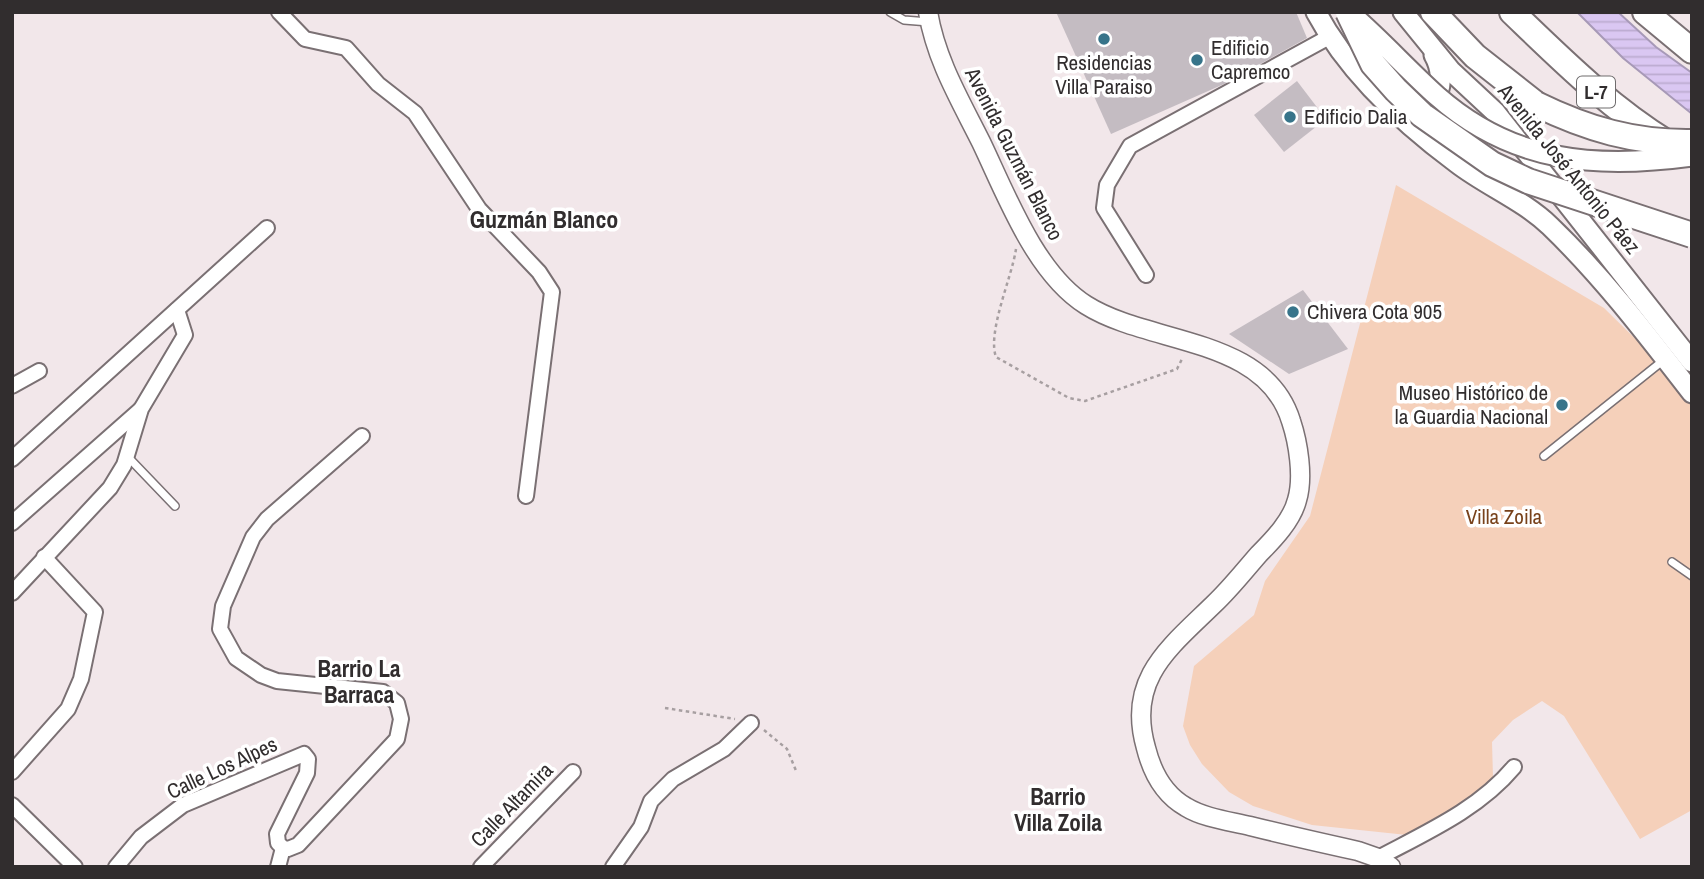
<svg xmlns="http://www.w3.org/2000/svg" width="1704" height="879" viewBox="0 0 1704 879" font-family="'Archivo Narrow',sans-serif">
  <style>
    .green { fill: #f5d0ba }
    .water { fill: url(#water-rules); stroke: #a799b7; stroke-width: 2 }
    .building { fill: #c4bcc2 }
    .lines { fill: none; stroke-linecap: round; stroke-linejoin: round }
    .service-casing { stroke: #7a7073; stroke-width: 10 }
    .minor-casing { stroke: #7a7073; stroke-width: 18 }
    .tertiary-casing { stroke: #7a7073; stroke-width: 21 }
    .secondary-casing { stroke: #7a7073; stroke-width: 23 }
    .motorway-casing { stroke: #7a7073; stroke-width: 28 }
    .path { stroke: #a79fa1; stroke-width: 2.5; stroke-dasharray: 3.5 3.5; stroke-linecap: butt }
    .service { stroke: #fff; stroke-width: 7 }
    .minor { stroke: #fff; stroke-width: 14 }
    .tertiary { stroke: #fff; stroke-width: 18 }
    .secondary { stroke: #fff; stroke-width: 19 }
    .motorway { stroke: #fff; stroke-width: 24 }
    .secondary-bridge-casing { stroke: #7a7073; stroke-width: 23; stroke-linecap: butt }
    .motorway-bridge-casing { stroke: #7a7073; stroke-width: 28; stroke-linecap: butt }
    .secondary-bridge { stroke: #fff; stroke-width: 19 }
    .motorway-bridge { stroke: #fff; stroke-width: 24 }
    .poi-dot { fill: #37748a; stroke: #fff; stroke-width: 2.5 }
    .labels { text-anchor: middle; stroke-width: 7; stroke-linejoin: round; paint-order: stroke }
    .shield { fill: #fff; stroke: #6f6c6d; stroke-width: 2 }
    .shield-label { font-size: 19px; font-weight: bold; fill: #312d2e }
    .poi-label { font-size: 21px; fill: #312d2e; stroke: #fff; text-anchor: start }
    .street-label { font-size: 21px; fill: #312d2e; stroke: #fff }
    .park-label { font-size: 21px; fill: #78421b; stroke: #fff }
    .neighbourhood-label { font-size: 23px; font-weight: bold; fill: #312d2e; stroke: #fff }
    .quarter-label { font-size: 24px; font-weight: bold; fill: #312d2e; stroke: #fff }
  </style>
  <defs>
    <pattern id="water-rules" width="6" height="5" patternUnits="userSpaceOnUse" patternTransform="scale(1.75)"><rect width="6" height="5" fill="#dac7f2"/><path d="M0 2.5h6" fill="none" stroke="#bcabd0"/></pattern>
  </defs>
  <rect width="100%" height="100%" fill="#f2e7ea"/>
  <path class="green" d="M 1396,185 L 1604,308 L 1663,366 L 1692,404 L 1692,810 L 1640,839 L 1564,716 L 1542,701 L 1513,720 L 1492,742 L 1493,777 L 1443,821 L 1407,835 L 1312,825 L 1253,806 L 1229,792 L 1202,764 L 1190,745 L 1183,726 L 1194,666 L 1254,615 L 1265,581 L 1310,516 Z"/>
  <path class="water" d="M 1577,12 L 1618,12 L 1656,47 L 1692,73 L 1692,114 L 1623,58 Z"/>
  <g class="building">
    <path d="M 1056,12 L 1296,12 L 1307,38 L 1224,84 L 1111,134 Z"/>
    <path d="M 1297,81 L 1326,119 L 1284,152 L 1254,115 Z"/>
    <path d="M 1303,290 L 1348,349 L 1289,374 L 1229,334 Z"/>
  </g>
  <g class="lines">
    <g class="service-casing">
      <g id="service">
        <path d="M 890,12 L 904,20 L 929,22"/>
        <path d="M 127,456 L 175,506"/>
        <path d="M 1544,456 L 1665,359"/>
        <path d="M 1672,562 L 1692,576"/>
      </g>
    </g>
    <g class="minor-casing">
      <g id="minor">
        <path d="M 279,12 L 305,39 L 346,48 L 378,84 L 415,113 L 479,209 L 539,272 L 552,292 L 526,496"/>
        <path d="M 1146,275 L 1104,208 L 1107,185 L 1130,146 L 1329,37"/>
        <path d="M 12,386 L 39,371"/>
        <path d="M 12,459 L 267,228"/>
        <path d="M 12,523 L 140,410"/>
        <path d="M 12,593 L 110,488 L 124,465 L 141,409 L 185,335 L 177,310"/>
        <path d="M 12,772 L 68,709 L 81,679 L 95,612 L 44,557"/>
        <path d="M 12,805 L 75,867"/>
        <path d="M 283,848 L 288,849 L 298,845 L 397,739 L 401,719 L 397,703 L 383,692 L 277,681 L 261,675 L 236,658 L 220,629 L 223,606 L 253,537 L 267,519 L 362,436"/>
        <path d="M 1378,858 C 1427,832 1479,809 1514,767"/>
        <path d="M 116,867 L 141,837 L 183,805 L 304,754 L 308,759 L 307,773 L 277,834 L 278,843 L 283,848"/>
        <path d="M 278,867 L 283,848"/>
        <path d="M 481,867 L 573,772"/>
        <path d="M 613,867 L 641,827 L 651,801 L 673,779 L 724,749 L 751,723"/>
      </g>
    </g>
    <g class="tertiary-casing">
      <path id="tertiary" d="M 928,12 C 936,60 960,100 981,142 C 1006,194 1035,273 1086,305 C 1149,345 1265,336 1291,421 C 1298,442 1304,477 1297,500 C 1292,520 1274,539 1259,554 C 1244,571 1230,589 1214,604 C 1169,648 1126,679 1146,748 C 1152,772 1163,794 1186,807 C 1204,818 1229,821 1250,826 C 1286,835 1322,843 1358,851 L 1378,858 L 1391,867"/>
    </g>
    <g class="secondary-casing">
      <g id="secondary">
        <path d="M 1316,12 C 1348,72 1403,123 1457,163 C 1487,186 1523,200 1550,226 C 1603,277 1647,335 1692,393"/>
        <path d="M 1403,12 L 1451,71 L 1495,112 L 1692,362"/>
        <path d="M 1403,106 C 1437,118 1449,81 1434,55"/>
      </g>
    </g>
    <g class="motorway-casing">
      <g id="motorway">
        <path d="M 1433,12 L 1475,56 L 1536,104"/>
        <path d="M 1512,12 C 1562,60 1609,107 1669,144"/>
        <path d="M 1645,12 L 1692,51"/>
      </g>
    </g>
    <g class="path">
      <path d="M 1016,249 C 1012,277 987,332 996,357 L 1069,398 L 1085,401 L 1177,369 L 1183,357"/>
      <path d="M 665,708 L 735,719"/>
      <path d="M 764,730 L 787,749 L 797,773"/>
    </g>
    <use href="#service" class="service"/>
    <use href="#minor" class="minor"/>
    <use href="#tertiary" class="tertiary"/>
    <use href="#secondary" class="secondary"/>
    <use href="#motorway" class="motorway"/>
    <g class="secondary-bridge-casing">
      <path id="secondary-bridge" d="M 1352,15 C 1382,41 1408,70 1437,96 C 1513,163 1596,169 1692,156"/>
    </g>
    <g class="motorway-bridge-casing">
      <g id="motorway-bridge">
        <path d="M 1348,12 L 1373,64 L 1396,90 L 1422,115 L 1492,164 L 1528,181 L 1692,235"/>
        <path d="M 1536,104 C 1587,129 1635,143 1692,142"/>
      </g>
    </g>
    <use href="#secondary-bridge" class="secondary-bridge"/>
    <use href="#motorway-bridge" class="motorway-bridge"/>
  </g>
  <g class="poi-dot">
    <circle cx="1104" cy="39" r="7"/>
    <circle cx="1197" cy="60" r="7"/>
    <circle cx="1290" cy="117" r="7"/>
    <circle cx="1293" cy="312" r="7"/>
    <circle cx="1562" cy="405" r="7"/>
  </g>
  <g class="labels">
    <rect class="shield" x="1577" y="76.5" width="38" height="31" rx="5"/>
    <g class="shield-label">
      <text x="1596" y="99">L-7</text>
    </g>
    <g class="poi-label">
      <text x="1211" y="55">Edificio<tspan x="1211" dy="24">Capremco</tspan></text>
      <text x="1104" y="70" text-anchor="middle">Residencias<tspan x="1104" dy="24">Villa Paraiso</tspan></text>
      <text x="1304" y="124">Edificio Dalia</text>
      <text x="1307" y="319">Chivera Cota 905</text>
      <text x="1548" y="400" text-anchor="end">Museo Histórico de<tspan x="1548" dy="24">la Guardia Nacional</tspan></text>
    </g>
    <g class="street-label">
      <text transform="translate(1014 154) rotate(63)" y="7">Avenida Guzmán Blanco</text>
      <text transform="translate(1569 169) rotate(51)" y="7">Avenida José Antonio Páez</text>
      <text transform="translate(222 768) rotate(-25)" y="7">Calle Los Alpes</text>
      <text transform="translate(512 805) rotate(-46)" y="7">Calle Altamira</text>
    </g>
    <g class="park-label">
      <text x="1504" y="524">Villa Zoila</text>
    </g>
    <g class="neighbourhood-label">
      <text x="359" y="677">Barrio La<tspan x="359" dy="26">Barraca</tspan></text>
      <text x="1058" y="805">Barrio<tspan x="1058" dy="26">Villa Zoila</tspan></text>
    </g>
    <g class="quarter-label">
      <text x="544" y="228">Guzmán Blanco</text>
    </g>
  </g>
  <rect width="1704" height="879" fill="none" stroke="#312d2e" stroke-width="28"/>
</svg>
